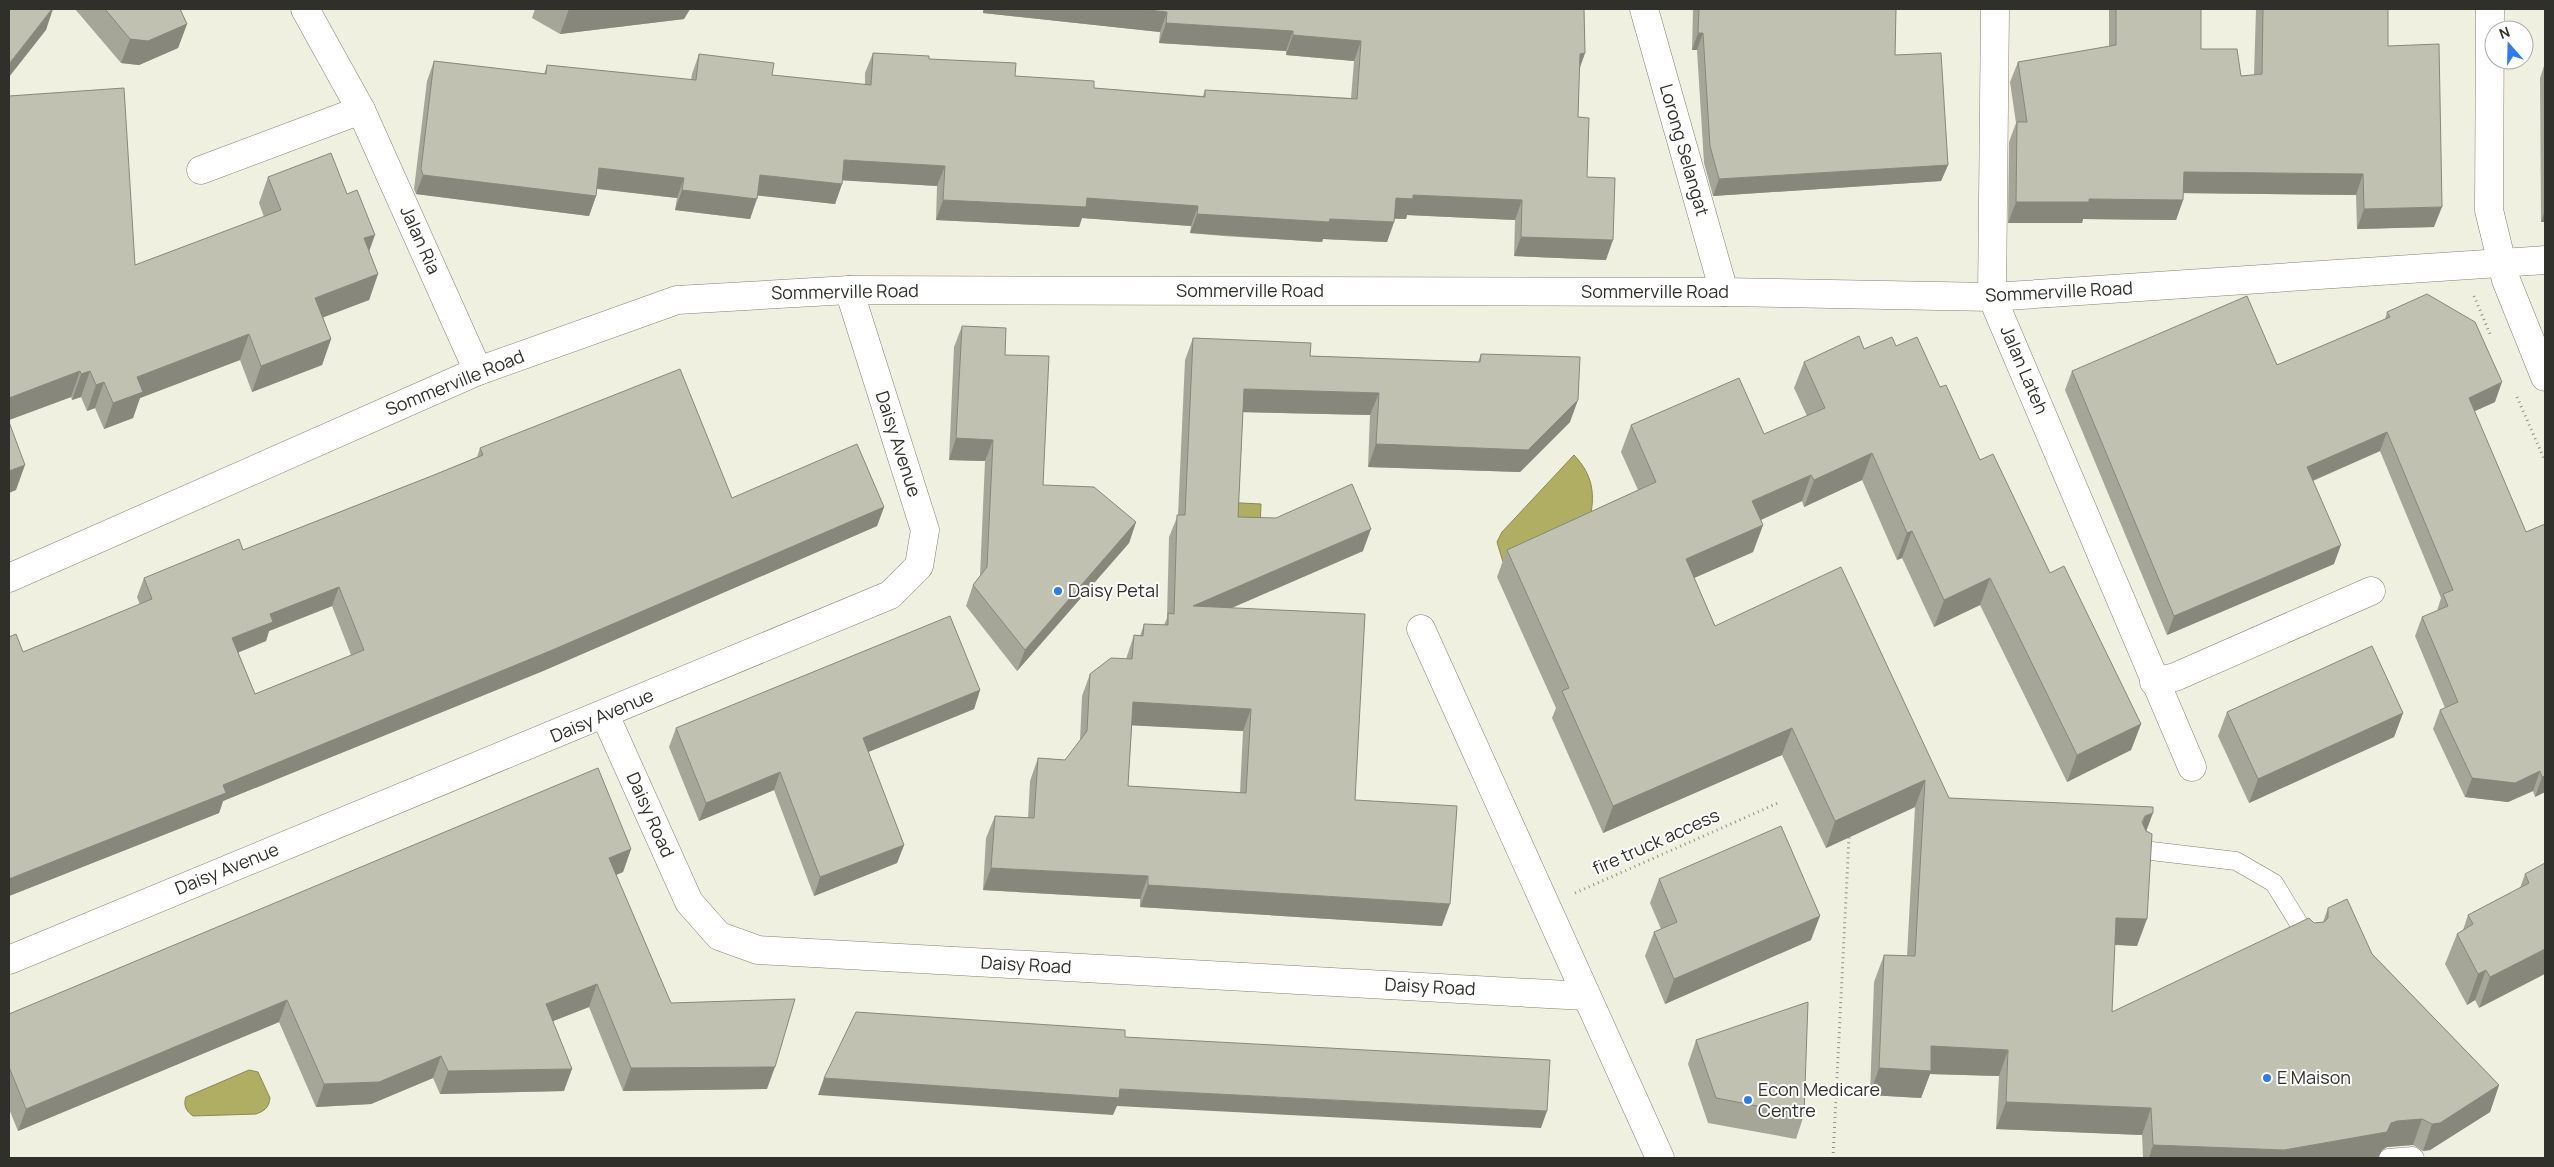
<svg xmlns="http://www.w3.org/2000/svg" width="2554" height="1167" viewBox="0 0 2554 1167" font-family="Manrope,sans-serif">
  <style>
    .water { fill: #b0ae63; stroke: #8a8852 }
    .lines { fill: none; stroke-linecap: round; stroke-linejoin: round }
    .service-casing { stroke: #828274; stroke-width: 19 }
    .minor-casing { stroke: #828274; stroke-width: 29 }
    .path { stroke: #909085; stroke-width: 3; stroke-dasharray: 1 4; stroke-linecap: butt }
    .service { stroke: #fff; stroke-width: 18 }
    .minor { stroke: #fff; stroke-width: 28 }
    .wall { fill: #a6a698; fill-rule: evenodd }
    .shaded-wall { fill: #87877c }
    .building { fill: #c1c1b1; stroke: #87877c; fill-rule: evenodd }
    .poi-dot { fill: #2e7ce8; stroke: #fff; stroke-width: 2 }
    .labels { text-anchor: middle; stroke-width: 4; stroke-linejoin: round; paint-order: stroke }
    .street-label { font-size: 18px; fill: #30302a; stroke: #fff }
    .poi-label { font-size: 18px; fill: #30302a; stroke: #fff; text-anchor: start }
  </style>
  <rect width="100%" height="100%" fill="#f0f0e0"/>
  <g class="water">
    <path d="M 1574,455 C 1593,475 1596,495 1589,522 L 1503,562 L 1497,542 L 1502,532 Z"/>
    <path d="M 1181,500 L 1261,504 L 1260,528 Z"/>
    <path d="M 249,1070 L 258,1072 L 270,1098 C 269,1108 264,1111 256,1114 L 193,1116 C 186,1111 183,1105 186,1097 Z"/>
  </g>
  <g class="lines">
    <g class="service-casing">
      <g id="service">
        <path d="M 2143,850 L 2236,861 L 2274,883 L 2309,940"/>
        <path d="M 2388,1158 L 2413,1156 L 2415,1158"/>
      </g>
    </g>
    <g class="minor-casing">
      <g id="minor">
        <path d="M 305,9 L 361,110 L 478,371"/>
        <path d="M 1644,9 L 1724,292"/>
        <path d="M 1995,9 L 1992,297 L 2192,767"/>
        <path d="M 2490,9 L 2489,210 L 2506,280 L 2545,377"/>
        <path d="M 201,170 L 361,110"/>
        <path d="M 9,578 L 478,371 L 677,300 L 849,290 L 1724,292 L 1992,297 L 2545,260"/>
        <path d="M 1421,629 L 1660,1158"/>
        <path d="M 2154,682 L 2175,677 L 2371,591"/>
        <path d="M 605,715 L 689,902 L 719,936 L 758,950 L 1585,996"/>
        <path d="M 9,960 L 890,595 L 919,566 L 925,530 L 849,290"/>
      </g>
    </g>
    <g class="path">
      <path d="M 2474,296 L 2490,334"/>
      <path d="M 2517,397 L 2545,461"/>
      <path d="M 1575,893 L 1778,803"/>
      <path d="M 1833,1158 L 1849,837"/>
    </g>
    <use href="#service" class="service"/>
    <use href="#minor" class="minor"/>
  </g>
  <g class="wall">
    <path d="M 75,9 L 180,9 L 187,24 L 178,48 L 139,65 L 121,63 Z"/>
    <path d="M 535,9 L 690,9 L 684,19 L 560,34 L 532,18 Z"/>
    <path d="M 983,9 L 1584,9 L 1585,53 L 1579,69 L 1578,117 L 1587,177 L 1606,260 L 1514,256 L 1515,220 L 1407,215 L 1406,219 L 1394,219 L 1394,222 L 1387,242 L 1323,239 L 1322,242 L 1223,236 L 1190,233 L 1191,226 L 1082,218 L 1079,227 L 936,220 L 937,186 L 842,180 L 842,184 L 835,204 L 757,195 L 750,219 L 675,210 L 677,198 L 597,189 L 596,196 L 589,216 L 416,194 L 414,189 L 427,81 L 434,61 L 544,74 L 547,65 L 691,80 L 692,74 L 699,54 L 772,75 L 865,85 L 865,73 L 873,53 L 929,59 L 1015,76 L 1094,88 L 1203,96 L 1205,90 L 1351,98 L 1354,61 L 1286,55 L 1286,51 L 1159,43 L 1160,32 L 983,13 Z"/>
    <path d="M 1693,9 L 1896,9 L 1895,55 L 1948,165 L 1941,181 L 1713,196 L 1704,163 L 1697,50 L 1692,50 Z"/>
    <path d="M 2109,9 L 2201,9 L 2201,49 L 2241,76 L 2254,75 L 2256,9 L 2388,9 L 2388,46 L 2434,227 L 2357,229 L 2356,195 L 2183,193 L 2183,200 L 2176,220 L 2083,219 L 2082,223 L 2008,223 L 2009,142 L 2016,123 L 2010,82 L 2018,62 L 2109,47 Z"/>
    <path d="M 2545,63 L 2545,222 L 2541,222 L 2540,78 Z"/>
    <path d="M 268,177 L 369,251 L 378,274 L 369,300 L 323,317 L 331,339 L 322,365 L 252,392 L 240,360 L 140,398 L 133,418 L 104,429 L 95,408 L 87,411 L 81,397 L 72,400 L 71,397 L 9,420 L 135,265 L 264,217 L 259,203 Z"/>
    <path d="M 2387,312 L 2495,402 L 2474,411 L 2545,792 L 2535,797 L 2533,791 L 2508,802 L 2465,797 L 2433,729 L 2440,710 L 2445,708 L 2415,636 L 2422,617 L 2437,611 L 2441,598 L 2380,451 L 2313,481 L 2334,564 L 2167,635 L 2065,390 L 2072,371 L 2277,365 L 2385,319 Z"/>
    <path d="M 962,326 L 1005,355 L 1043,485 L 1136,522 L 1129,543 L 1017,671 L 966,606 L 973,585 L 980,576 L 985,461 L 949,460 L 954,347 Z"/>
    <path d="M 1193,338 L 1310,356 L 1478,362 L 1481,354 L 1570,422 L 1520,472 L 1368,467 L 1370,415 L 1243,412 L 1238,517 L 1363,551 L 1232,608 L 1355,800 L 1442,926 L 1140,907 L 1140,899 L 983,890 L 986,838 L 995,816 L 1028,818 L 1030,781 L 1038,758 L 1065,760 L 1080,741 L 1082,696 L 1090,674 L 1126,659 L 1134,635 L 1140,636 L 1144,624 L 1164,625 L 1167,618 L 1169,537 L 1178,515 L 1185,360 ZM 1132,725 L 1243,731 L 1240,793 L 1128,786 Z"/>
    <path d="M 1896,346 L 1940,387 L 1980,460 L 2141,724 L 2131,750 L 2067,782 L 1980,605 L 1934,627 L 1902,558 L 1897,560 L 1862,480 L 1804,507 L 1802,501 L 1761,520 L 1763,525 L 1753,552 L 1694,578 L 1715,626 L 1949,798 L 2146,831 L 2137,946 L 2114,945 L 2112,1012 L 2314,923 L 2323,922 L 2328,908 L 2499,1085 L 2490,1112 L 2430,1150 L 2423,1151 L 2413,1145 L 2387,1147 L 2382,1150 L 2378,1158 L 2143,1158 L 2142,1135 L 1996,1129 L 1999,1076 L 1930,1074 L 1921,1098 L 1870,1095 L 1874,982 L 1884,955 L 1907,956 L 1915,807 L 1826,848 L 1782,755 L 1603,833 L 1552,718 L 1556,708 L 1497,577 L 1507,550 L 1638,490 L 1621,452 L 1631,425 L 1764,434 L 1807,416 L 1794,388 L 1804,362 L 1864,349 Z"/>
    <path d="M 480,448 L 732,498 L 884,507 L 877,526 L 543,671 L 223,801 L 219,813 L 9,896 L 9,637 L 23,652 L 140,605 L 137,597 L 144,578 L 243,550 L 434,475 L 477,457 ZM 332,606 L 351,655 L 255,694 L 238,652 L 266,641 L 269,631 Z"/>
    <path d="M 980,690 L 974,709 L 868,752 L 904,845 L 897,863 L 814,896 L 774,790 L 699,821 L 669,747 L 676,728 Z"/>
    <path d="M 2227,712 L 2403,713 L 2394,737 L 2249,803 L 2218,736 Z"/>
    <path d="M 631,849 L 623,872 L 616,875 L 671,1003 L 767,1089 L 623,1091 L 589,1007 L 553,1021 L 564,1091 L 440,1094 L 433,1078 L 371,1104 L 316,1107 L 279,1022 L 18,1131 L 9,1109 L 9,1014 Z"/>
    <path d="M 2545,863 L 2479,1008 L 2475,1000 L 2467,1005 L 2445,964 L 2457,934 L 2463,930 L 2468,915 L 2520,888 L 2525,874 Z"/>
    <path d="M 1659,879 L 1811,940 L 1665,1004 L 1645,956 L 1654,932 L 1661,929 L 1650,903 Z"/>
    <path d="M 1696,1040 L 1804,1115 L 1796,1139 L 1708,1123 L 1688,1064 Z"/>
  </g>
  <g class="shaded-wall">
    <path d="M 52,9 L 53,9 L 46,30 L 9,77 L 9,64 Z"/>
    <path d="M 569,9 L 690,9 L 684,19 L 560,34 Z"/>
    <path d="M 984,9 L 1139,9 L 1167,12 L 1160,32 L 983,13 Z"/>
    <path d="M 1166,23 L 1293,31 L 1286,51 L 1159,43 Z"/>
    <path d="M 187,24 L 178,48 L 139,65 L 121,63 L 130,39 Z"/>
    <path d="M 1698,33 L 1703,33 L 1697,50 L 1692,50 Z"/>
    <path d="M 1293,35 L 1361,41 L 1354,61 L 1286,55 Z"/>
    <path d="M 1585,53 L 1578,73 L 1580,54 Z"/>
    <path d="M 844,160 L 945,166 L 937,186 L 837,180 Z"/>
    <path d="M 1948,165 L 1941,181 L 1713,196 L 1719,179 Z"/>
    <path d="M 599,168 L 684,178 L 677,198 L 592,188 Z"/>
    <path d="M 2184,172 L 2363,174 L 2356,195 L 2176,193 Z"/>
    <path d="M 423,175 L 596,196 L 589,216 L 416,194 Z"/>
    <path d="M 760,175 L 842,184 L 835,204 L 753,195 Z"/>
    <path d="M 682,190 L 757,199 L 750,219 L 675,210 Z"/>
    <path d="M 1413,195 L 1522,200 L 1515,220 L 1407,215 L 1406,219 L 1389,218 L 1396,198 Z"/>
    <path d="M 1087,198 L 1198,206 L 1191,226 L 1082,218 L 1079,227 L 936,220 L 943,200 Z"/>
    <path d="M 2089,199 L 2183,200 L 2176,220 L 2083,219 L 2082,223 L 2008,223 L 2016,202 Z"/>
    <path d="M 2442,207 L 2434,227 L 2357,229 L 2364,209 Z"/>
    <path d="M 2545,210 L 2545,222 L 2541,222 Z"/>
    <path d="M 1197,214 L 1330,219 L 1394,222 L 1387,242 L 1323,239 L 1322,242 L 1190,233 Z"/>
    <path d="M 375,235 L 366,260 L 364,238 Z"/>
    <path d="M 1521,237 L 1613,240 L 1606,260 L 1514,256 Z"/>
    <path d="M 378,274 L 369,300 L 306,324 L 315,298 Z"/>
    <path d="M 249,334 L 240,360 L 140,398 L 133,418 L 104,429 L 113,403 L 137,377 Z"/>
    <path d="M 331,339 L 322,365 L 252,392 L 261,366 Z"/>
    <path d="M 80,371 L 71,397 L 9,420 L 9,398 Z"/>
    <path d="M 90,371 L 81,397 L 72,400 L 81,374 Z"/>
    <path d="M 104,382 L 95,408 L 87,411 L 96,385 Z"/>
    <path d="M 2502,382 L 2495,402 L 2462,417 L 2469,398 Z"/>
    <path d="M 1244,389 L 1379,393 L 1370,415 L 1236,412 Z"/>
    <path d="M 1578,400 L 1570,422 L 1520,472 L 1368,467 L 1376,444 Z"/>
    <path d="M 2387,432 L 2380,451 L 2300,486 L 2307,467 Z"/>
    <path d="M 956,438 L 993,440 L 985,461 L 949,460 Z"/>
    <path d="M 1872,453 L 1862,480 L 1804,507 L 1814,480 Z"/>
    <path d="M 25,465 L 16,490 L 9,493 L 9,471 Z"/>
    <path d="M 1811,475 L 1802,501 L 1743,528 L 1752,501 Z"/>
    <path d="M 884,507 L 877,526 L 543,671 L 223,801 L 219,813 L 9,896 L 9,879 L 223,785 Z"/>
    <path d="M 1136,522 L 1129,543 L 1017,671 L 1025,650 Z"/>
    <path d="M 1763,525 L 1753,552 L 1676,586 L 1686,559 Z"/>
    <path d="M 1371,529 L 1363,551 L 1185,628 L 1193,606 Z"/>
    <path d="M 1912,531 L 1902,558 L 1897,560 L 1907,533 Z"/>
    <path d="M 2341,545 L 2334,564 L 2167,635 L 2174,616 Z"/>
    <path d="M 1990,578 L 1980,605 L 1934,627 L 1944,600 Z"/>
    <path d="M 339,587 L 332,606 L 269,631 L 266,641 L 225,658 L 232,638 L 270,614 Z"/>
    <path d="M 980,690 L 974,709 L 856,757 L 863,738 Z"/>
    <path d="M 1133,702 L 1251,709 L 1243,731 L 1125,725 Z"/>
    <path d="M 2403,713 L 2394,737 L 2249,803 L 2258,779 Z"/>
    <path d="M 2141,724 L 2131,750 L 2067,782 L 2077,755 Z"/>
    <path d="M 1792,728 L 1782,755 L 1603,833 L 1613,806 Z"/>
    <path d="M 2540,771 L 2533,791 L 2508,802 L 2465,797 L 2472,778 Z"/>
    <path d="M 780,772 L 774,790 L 699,821 L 706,803 Z"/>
    <path d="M 2545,776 L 2545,792 L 2535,797 L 2542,777 Z"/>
    <path d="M 1925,780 L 1915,807 L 1826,848 L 1835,821 Z"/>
    <path d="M 2153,813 L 2143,840 L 2132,849 L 2145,816 Z"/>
    <path d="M 904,845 L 897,863 L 814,896 L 820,877 Z"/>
    <path d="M 631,849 L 623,872 L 601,881 L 609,858 Z"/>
    <path d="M 991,868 L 1148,876 L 1140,899 L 983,890 Z"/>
    <path d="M 1148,885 L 1450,904 L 1442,926 L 1140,907 Z"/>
    <path d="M 1820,916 L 1811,940 L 1665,1004 L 1674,979 Z"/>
    <path d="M 2116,918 L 2147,919 L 2137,946 L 2106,944 Z"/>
    <path d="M 2545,949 L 2545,974 L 2479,1008 L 2490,977 Z"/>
    <path d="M 2486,970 L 2475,1000 L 2467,1005 L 2478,974 Z"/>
    <path d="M 597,984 L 589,1007 L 538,1027 L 546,1004 Z"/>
    <path d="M 287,1000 L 279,1022 L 18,1131 L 26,1109 Z"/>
    <path d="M 1931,1046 L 2008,1050 L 1999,1076 L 1930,1074 L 1921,1098 L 1870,1095 L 1879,1068 Z"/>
    <path d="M 441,1056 L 433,1078 L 371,1104 L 316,1107 L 324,1084 Z"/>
    <path d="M 775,1067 L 767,1089 L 623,1091 L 631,1068 Z"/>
    <path d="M 572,1069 L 564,1091 L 440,1094 L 448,1071 Z"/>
    <path d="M 824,1078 L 1120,1089 L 1547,1111 L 1541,1128 L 1117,1106 L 1113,1115 L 818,1095 Z"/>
    <path d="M 2499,1085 L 2490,1112 L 2430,1150 L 2423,1151 L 2432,1124 Z"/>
    <path d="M 2006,1102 L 2151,1108 L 2142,1135 L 1996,1129 Z"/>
    <path d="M 2422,1119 L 2413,1145 L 2387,1147 L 2382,1150 L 2378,1158 L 2149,1158 L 2153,1145 L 2391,1123 L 2397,1121 Z"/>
  </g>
  <g class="building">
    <path d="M 9,9 L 52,9 L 9,64 Z"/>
    <path d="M 105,9 L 180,9 L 187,24 L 148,41 L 130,39 Z"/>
    <path d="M 1139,9 L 1584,9 L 1585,53 L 1580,54 L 1578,117 L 1589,118 L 1587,177 L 1615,178 L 1613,240 L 1521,237 L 1522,200 L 1413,195 L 1413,199 L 1396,198 L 1394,222 L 1330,219 L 1329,222 L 1197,214 L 1198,206 L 1087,198 L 1086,207 L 943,200 L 945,166 L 844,160 L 842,184 L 760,175 L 757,199 L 682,190 L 684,178 L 599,168 L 596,196 L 423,175 L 421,169 L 434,61 L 546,74 L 547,65 L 696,80 L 699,54 L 774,63 L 772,75 L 871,85 L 873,53 L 929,56 L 929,59 L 1016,63 L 1015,76 L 1094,81 L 1094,88 L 1205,97 L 1205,90 L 1357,99 L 1361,41 L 1293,35 L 1293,31 L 1166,23 L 1167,12 Z"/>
    <path d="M 1699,9 L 1896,9 L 1895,55 L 1941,53 L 1948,165 L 1719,179 L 1710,146 L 1703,33 L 1698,33 Z"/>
    <path d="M 2116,9 L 2201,9 L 2201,49 L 2237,49 L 2241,76 L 2262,74 L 2263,9 L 2388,9 L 2388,46 L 2439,44 L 2442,207 L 2364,209 L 2363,174 L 2184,172 L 2183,200 L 2089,199 L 2089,202 L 2016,202 L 2017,122 L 2027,122 L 2018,62 L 2116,45 Z"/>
    <path d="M 124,88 L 135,265 L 281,210 L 268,177 L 331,153 L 347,194 L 357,190 L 375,235 L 364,238 L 378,274 L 315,298 L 331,339 L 261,366 L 249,334 L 137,377 L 143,392 L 113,403 L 104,382 L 96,385 L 90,371 L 81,374 L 80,371 L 9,398 L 9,96 Z"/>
    <path d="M 2427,294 L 2475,322 L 2502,382 L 2469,398 L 2526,532 L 2545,524 L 2545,776 L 2542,777 L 2540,771 L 2515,783 L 2472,778 L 2440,710 L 2458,702 L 2422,617 L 2448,606 L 2443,594 L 2453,590 L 2387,432 L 2307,467 L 2341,545 L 2174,616 L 2072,371 L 2247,296 L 2277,365 L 2390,317 L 2387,312 Z"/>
    <path d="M 962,326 L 1006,328 L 1005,355 L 1049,356 L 1043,485 L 1094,487 L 1136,522 L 1025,650 L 973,585 L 987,567 L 993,440 L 956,438 Z"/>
    <path d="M 1859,336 L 1864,349 L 1892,337 L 1896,346 L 1917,337 L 1940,387 L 1946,385 L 1980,460 L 1993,454 L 2050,573 L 2064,566 L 2141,724 L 2077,755 L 1990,578 L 1944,600 L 1912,531 L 1907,533 L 1872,453 L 1814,480 L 1811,475 L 1752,501 L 1763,525 L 1686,559 L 1715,626 L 1841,567 L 1949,798 L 2153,807 L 2153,813 L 2145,816 L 2142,822 L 2146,831 L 2152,834 L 2147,919 L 2116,918 L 2112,1012 L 2309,918 L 2314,923 L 2324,922 L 2328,918 L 2328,908 L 2347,899 L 2372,954 L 2499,1085 L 2440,1123 L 2432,1124 L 2422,1119 L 2397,1121 L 2391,1123 L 2387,1132 L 2284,1150 L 2153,1145 L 2151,1108 L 2006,1102 L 2008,1050 L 1931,1046 L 1931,1071 L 1879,1068 L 1884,955 L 1915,956 L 1925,780 L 1835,821 L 1792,728 L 1613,806 L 1562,691 L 1569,688 L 1507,550 L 1656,482 L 1631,425 L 1739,378 L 1764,434 L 1825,408 L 1804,362 Z"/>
    <path d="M 1193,338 L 1311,343 L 1310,356 L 1480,362 L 1481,354 L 1580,357 L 1578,400 L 1528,450 L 1376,444 L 1379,393 L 1244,389 L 1238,517 L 1276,518 L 1352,484 L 1371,529 L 1193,606 L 1365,614 L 1355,800 L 1457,806 L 1450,904 L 1148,885 L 1148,876 L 991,868 L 995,816 L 1034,818 L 1038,758 L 1065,760 L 1087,731 L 1090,674 L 1111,658 L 1132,659 L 1134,635 L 1143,636 L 1144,624 L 1168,625 L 1168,613 L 1174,614 L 1177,515 L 1185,515 ZM 1133,702 L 1251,709 L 1246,793 L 1128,786 Z"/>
    <path d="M 680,369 L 732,498 L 857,444 L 884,507 L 550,651 L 223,785 L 226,793 L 9,879 L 9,637 L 16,634 L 23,652 L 152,599 L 144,578 L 239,539 L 243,550 L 434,475 L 483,455 L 480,448 ZM 339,587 L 364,650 L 255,694 L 232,638 L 273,622 L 270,614 Z"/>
    <path d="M 9,422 L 25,465 L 9,471 Z"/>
    <path d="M 950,616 L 980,690 L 863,738 L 904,845 L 820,877 L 780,772 L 706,803 L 676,728 Z"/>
    <path d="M 2372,646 L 2403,713 L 2258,779 L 2227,712 Z"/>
    <path d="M 598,768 L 631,849 L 609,858 L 671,1003 L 795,999 L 775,1067 L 631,1068 L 597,984 L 546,1004 L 572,1069 L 448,1071 L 441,1056 L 379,1082 L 324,1084 L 287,1000 L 26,1109 L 9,1067 L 9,1014 Z"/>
    <path d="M 1781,826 L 1820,916 L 1674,979 L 1654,932 L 1677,922 L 1659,879 Z"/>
    <path d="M 2545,863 L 2545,949 L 2490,977 L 2486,970 L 2478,974 L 2457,934 L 2473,924 L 2468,915 L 2529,883 L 2525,874 Z"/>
    <path d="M 1808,1002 L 1804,1115 L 1716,1098 L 1696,1040 Z"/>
    <path d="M 856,1012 L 1125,1030 L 1125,1037 L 1550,1060 L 1547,1111 L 1120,1089 L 1119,1098 L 824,1078 Z"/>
  </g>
  <g class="poi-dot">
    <circle cx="1058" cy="591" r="5"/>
    <circle cx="2267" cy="1078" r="5"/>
    <circle cx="1748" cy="1100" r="5"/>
  </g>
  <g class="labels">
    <g class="street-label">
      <text transform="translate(1684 150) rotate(74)" y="6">Lorong Selangat</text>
      <text transform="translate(420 240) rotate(66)" y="6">Jalan Ria</text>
      <text x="1250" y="297">Sommerville Road</text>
      <text transform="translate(845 292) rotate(-1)" y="6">Sommerville Road</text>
      <text x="1655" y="298">Sommerville Road</text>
      <text transform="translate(2059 292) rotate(-3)" y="6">Sommerville Road</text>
      <text transform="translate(2024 370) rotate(67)" y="6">Jalan Lateh</text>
      <text transform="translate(455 383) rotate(-22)" y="6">Sommerville Road</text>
      <text transform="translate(898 444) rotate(72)" y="6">Daisy Avenue</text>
      <text transform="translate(602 716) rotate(-23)" y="6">Daisy Avenue</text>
      <text transform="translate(650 815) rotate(66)" y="6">Daisy Road</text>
      <text transform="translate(1656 842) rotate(-24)" y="6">fire truck access</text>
      <text transform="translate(227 869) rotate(-22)" y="6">Daisy Avenue</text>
      <text transform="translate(1026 965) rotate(3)" y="6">Daisy Road</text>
      <text transform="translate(1430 987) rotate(3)" y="6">Daisy Road</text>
    </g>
    <g class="poi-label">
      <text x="1068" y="597">Daisy Petal</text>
      <text x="2277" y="1084">E Maison</text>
      <text x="1758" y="1096">Econ Medicare<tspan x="1758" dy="21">Centre</tspan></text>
    </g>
  </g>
  <rect width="2554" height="1167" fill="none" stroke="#30302a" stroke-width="20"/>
  <g transform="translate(2509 45) rotate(340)"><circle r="24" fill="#ffffff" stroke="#acacaa"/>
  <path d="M0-4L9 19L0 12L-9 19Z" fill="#2e7ce8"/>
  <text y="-8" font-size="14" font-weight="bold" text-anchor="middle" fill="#30302a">N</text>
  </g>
</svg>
